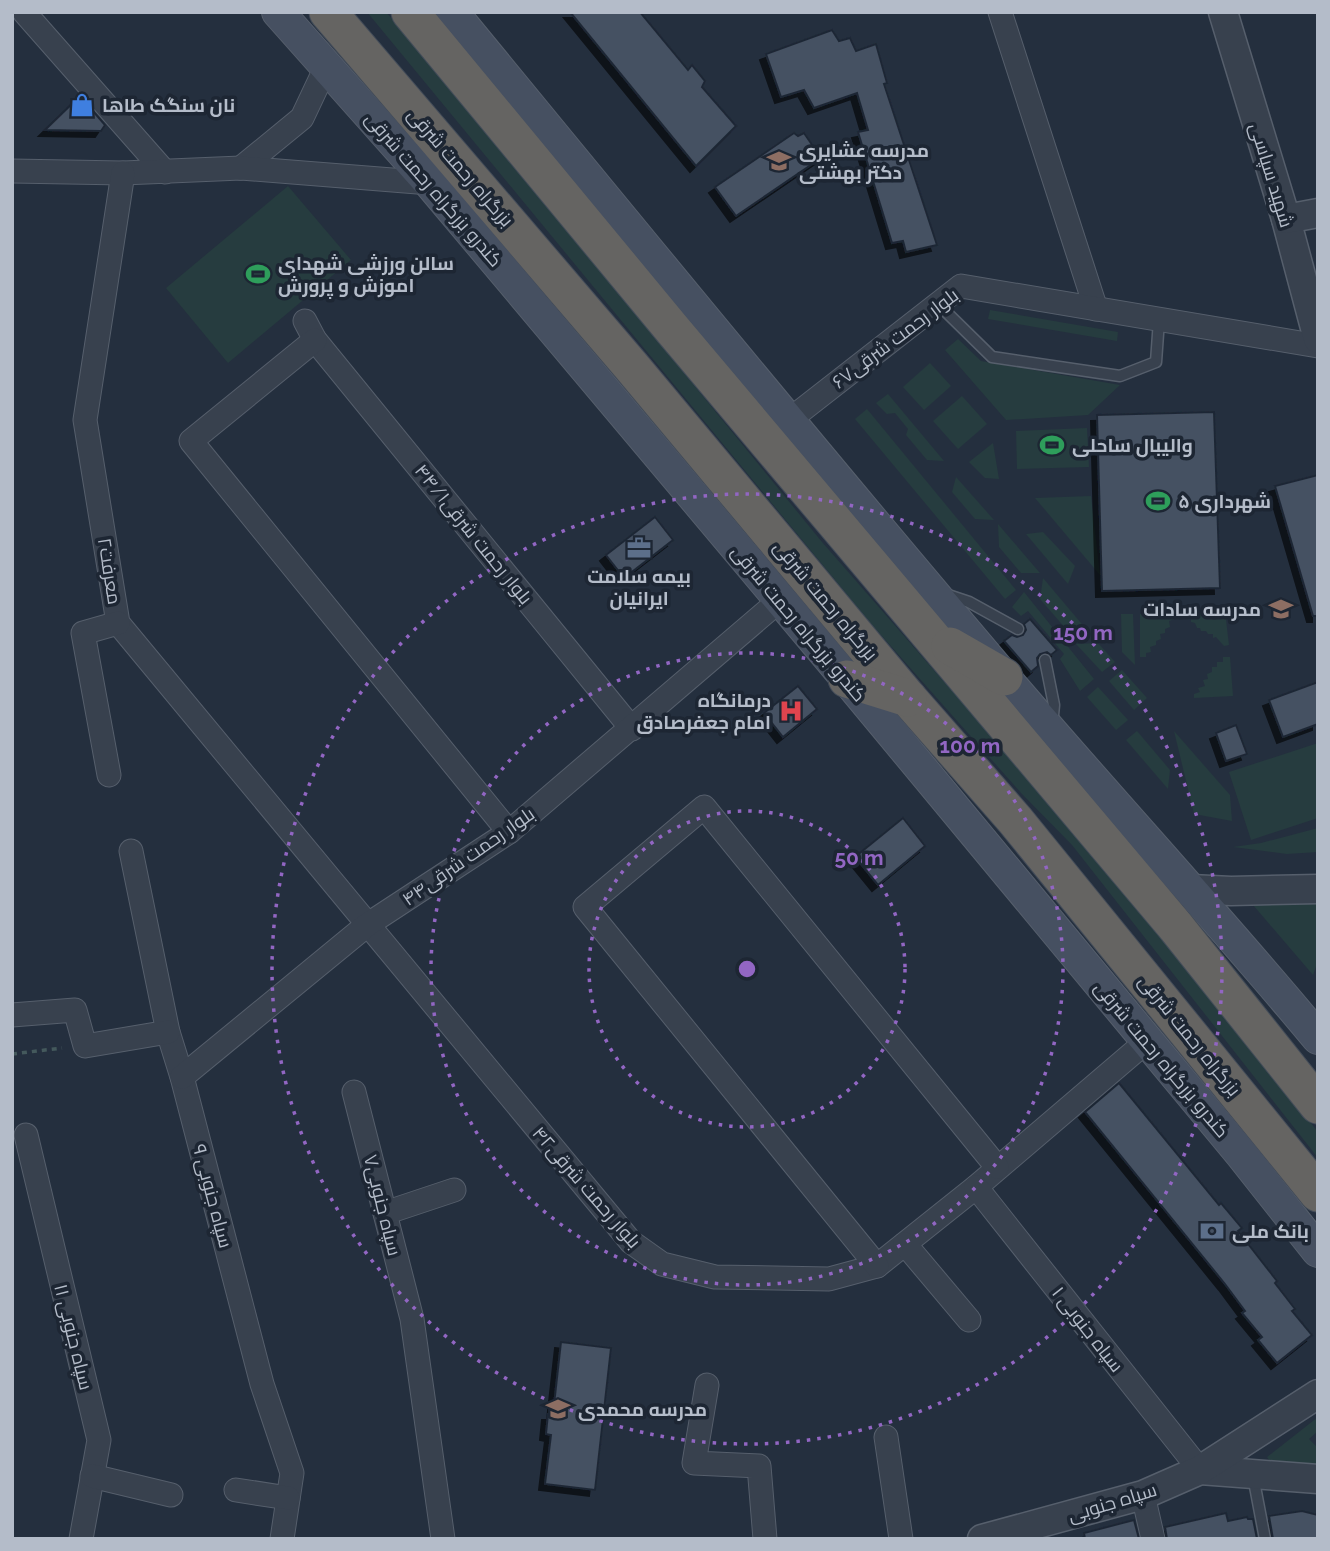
<svg xmlns="http://www.w3.org/2000/svg" width="1330" height="1551" viewBox="0 0 1330 1551" font-family="Raleway,Cairo,sans-serif">
  <style>
    .green { fill: #263c3f }
    .building { fill: #455162; stroke: #1f2835; stroke-width: 2; filter: url(#shadow) }
    .lines { fill: none; stroke-linecap: round; stroke-linejoin: round }
    .service-casing { stroke: #565f6c; stroke-width: 13 }
    .minor-casing { stroke: #565f6c; stroke-width: 25 }
    .tertiary-casing { stroke: #565f6c; stroke-width: 31 }
    .secondary-casing { stroke: #565f6c; stroke-width: 34 }
    .trunk-casing { stroke: #434c59; stroke-width: 39 }
    .path { stroke: #44595c; stroke-width: 3.5; stroke-dasharray: 5 5; stroke-linecap: butt }
    .service { stroke: #38414e; stroke-width: 10 }
    .minor { stroke: #38414e; stroke-width: 23 }
    .tertiary { stroke: #38414e; stroke-width: 28 }
    .secondary { stroke: #465061; stroke-width: 32 }
    .trunk { stroke: #656462; stroke-width: 37 }
    .ring { fill: none; stroke: #9266c3; stroke-width: 3.5; stroke-dasharray: 3.5 7 }
    .labels { text-anchor: middle; stroke-width: 7; stroke-linejoin: round; paint-order: stroke }
    .poi-label { font-size: 19px; font-weight: bold; fill: #b4bcc9; stroke: #1d2633; text-anchor: start }
    .street-label { font-size: 19px; fill: #b4bcc9; stroke: #1d2633 }
    .centre { fill: #9266c3; stroke: #1d2633; stroke-width: 3.5 }
    .ring-label { font-size: 21px; text-anchor: middle; font-weight: bold; fill: #9266c3; stroke: #1d2633; stroke-width: 7; stroke-linejoin: round; paint-order: stroke }
  </style>
  <defs>
    <filter id="shadow"><feDropShadow dx="-6" dy="6" stdDeviation="0" flood-color="#0009"/></filter>
  </defs>
  <rect width="100%" height="100%" fill="#242f3e"/>
  <g class="green">
    <path d="M 367,12 L 386,12 L 440,74 L 822,542 L 1126,890 L 1318,1132 L 1318,1158 L 1072,845 L 1021,793 L 873,626 Z"/>
    <path d="M 288,186 L 351,260 L 228,363 L 166,288 Z"/>
    <path d="M 990,310 L 1118,332 L 1117,341 L 988,319 Z"/>
    <path d="M 958,339 L 981,361 L 1120,385 L 1088,415 L 1006,420 L 945,350 Z"/>
    <path d="M 930,363 L 951,386 L 924,410 L 903,387 Z"/>
    <path d="M 888,394 L 944,461 L 927,460 L 906,435 L 908,429 L 895,413 L 887,414 L 876,403 Z"/>
    <path d="M 962,396 L 987,424 L 958,449 L 933,421 Z"/>
    <path d="M 867,409 L 1016,590 L 1005,599 L 855,419 Z"/>
    <path d="M 1087,428 L 1089,467 L 1017,469 L 1016,431 Z"/>
    <path d="M 993,443 L 999,479 L 985,478 L 969,462 Z"/>
    <path d="M 956,477 L 994,520 L 975,519 L 952,492 Z"/>
    <path d="M 1091,496 L 1100,575 L 1035,498 Z"/>
    <path d="M 998,524 L 1040,573 L 1021,573 L 999,547 Z"/>
    <path d="M 1043,532 L 1075,566 L 1068,584 L 1026,534 Z"/>
    <path d="M 1043,578 L 1086,629 L 1066,629 L 1040,599 Z"/>
    <path d="M 1024,592 L 1094,679 L 1080,691 L 1060,659 L 1064,654 L 1028,611 L 1021,616 L 1012,607 Z"/>
    <path d="M 1225,611 L 1229,645 L 1224,646 L 1216,637 L 1213,638 L 1213,634 L 1208,634 L 1206,631 L 1201,631 L 1200,628 L 1197,628 L 1195,623 L 1191,622 L 1191,618 L 1185,616 L 1184,612 Z"/>
    <path d="M 1173,612 L 1175,619 L 1169,621 L 1170,627 L 1165,629 L 1165,633 L 1160,634 L 1161,639 L 1156,641 L 1156,645 L 1150,647 L 1151,652 L 1146,653 L 1146,657 L 1140,657 L 1140,614 Z"/>
    <path d="M 1121,614 L 1133,614 L 1135,665 L 1122,652 Z"/>
    <path d="M 1098,643 L 1115,662 L 1102,672 L 1076,644 Z"/>
    <path d="M 1223,657 L 1230,657 L 1233,696 L 1194,698 L 1194,694 L 1200,692 L 1198,688 L 1205,686 L 1203,680 L 1208,679 L 1207,674 L 1212,672 L 1212,667 L 1217,667 L 1217,662 L 1223,662 Z"/>
    <path d="M 1122,670 L 1147,698 L 1134,710 L 1109,681 Z"/>
    <path d="M 1098,687 L 1128,720 L 1116,730 L 1087,697 Z"/>
    <path d="M 1137,731 L 1170,770 L 1168,789 L 1126,740 Z"/>
    <path d="M 1174,731 L 1230,795 L 1232,821 L 1194,814 Z"/>
    <path d="M 1318,743 L 1318,818 L 1251,840 L 1229,772 Z"/>
    <path d="M 1318,828 L 1318,852 L 1287,854 L 1233,847 L 1261,843 Z"/>
    <path d="M 1318,901 L 1318,961 L 1313,975 L 1253,905 Z"/>
    <path d="M 1318,1417 L 1318,1431 L 1309,1439 L 1318,1448 L 1318,1464 L 1274,1467 L 1267,1457 Z"/>
  </g>
  <g class="building">
    <path d="M 570,12 L 640,12 L 688,70 L 692,65 L 705,81 L 702,87 L 736,126 L 696,166 Z"/>
    <path d="M 832,30 L 839,41 L 850,38 L 856,51 L 876,44 L 887,83 L 884,84 L 937,245 L 906,252 L 903,241 L 892,243 L 858,132 L 868,130 L 857,93 L 814,108 L 804,90 L 781,97 L 766,54 Z"/>
    <path d="M 80,96 L 105,125 L 101,131 L 45,130 Z"/>
    <path d="M 794,133 L 798,136 L 804,133 L 821,158 L 736,216 L 715,187 Z"/>
    <path d="M 1214,412 L 1220,588 L 1102,591 L 1097,415 Z"/>
    <path d="M 1318,475 L 1318,616 L 1313,616 L 1275,486 Z"/>
    <path d="M 655,517 L 673,540 L 624,578 L 606,555 Z"/>
    <path d="M 1030,619 L 1057,650 L 1051,655 L 1047,652 L 1040,654 L 1037,658 L 1038,666 L 1031,672 L 1004,641 L 1012,635 L 1017,637 L 1023,635 L 1026,630 L 1024,624 Z"/>
    <path d="M 1318,682 L 1318,724 L 1283,737 L 1269,700 Z"/>
    <path d="M 798,686 L 817,709 L 783,737 L 764,713 Z"/>
    <path d="M 1236,725 L 1247,754 L 1226,761 L 1216,733 Z"/>
    <path d="M 903,818 L 925,846 L 878,885 L 855,857 Z"/>
    <path d="M 1119,1083 L 1219,1205 L 1221,1203 L 1242,1228 L 1238,1231 L 1277,1281 L 1275,1283 L 1295,1309 L 1292,1311 L 1312,1335 L 1277,1363 L 1258,1340 L 1262,1337 L 1242,1313 L 1245,1311 L 1225,1284 L 1085,1112 Z"/>
    <path d="M 561,1342 L 611,1348 L 595,1490 L 545,1484 L 551,1435 L 546,1434 L 548,1414 L 553,1414 Z"/>
    <path d="M 1302,1511 L 1318,1515 L 1318,1539 L 1273,1539 L 1269,1516 Z"/>
    <path d="M 1226,1513 L 1228,1521 L 1247,1517 L 1248,1519 L 1253,1519 L 1257,1539 L 1167,1539 L 1165,1527 Z"/>
    <path d="M 1134,1520 L 1139,1539 L 1085,1539 L 1084,1533 Z"/>
  </g>
  <g class="lines">
    <g class="service-casing">
      <g id="service">
        <path d="M 938,304 L 992,357 L 1120,376 L 1156,362 L 1159,320"/>
        <path d="M 945,594 L 969,602 L 1018,629"/>
        <path d="M 1045,660 L 1054,705 L 1052,725"/>
        <path d="M 1253,1476 L 1265,1539"/>
      </g>
    </g>
    <g class="minor-casing">
      <g id="minor">
        <path d="M 24,12 L 165,172"/>
        <path d="M 1000,12 L 1096,309"/>
        <path d="M 241,168 L 302,118 L 327,65"/>
        <path d="M 12,171 L 123,173 L 241,168 L 430,183"/>
        <path d="M 123,173 L 85,420 L 118,623 L 631,1242 L 662,1264 L 715,1277 L 829,1279 L 877,1266 L 976,1187 L 1147,1041"/>
        <path d="M 305,321 L 315,340 L 632,729"/>
        <path d="M 315,340 L 191,441 L 509,832"/>
        <path d="M 788,421 L 961,286 L 1318,346"/>
        <path d="M 109,775 L 83,633 L 118,623"/>
        <path d="M 131,851 L 168,1032 L 182,1077 L 262,1384 L 292,1473 L 282,1539"/>
        <path d="M 12,1015 L 75,1010 L 85,1046 L 168,1032"/>
        <path d="M 182,1077 L 367,925 L 509,832 L 780,600"/>
        <path d="M 354,1092 L 412,1319 L 443,1539"/>
        <path d="M 26,1135 L 99,1440 L 81,1539"/>
        <path d="M 976,1187 L 1200,1470"/>
        <path d="M 385,1213 L 454,1190"/>
        <path d="M 905,1244 L 969,1320"/>
        <path d="M 877,1266 L 585,907 L 704,807 L 997,1167"/>
        <path d="M 707,1385 L 694,1463 L 759,1466 L 765,1539"/>
        <path d="M 886,1437 L 901,1539"/>
        <path d="M 92,1476 L 171,1495"/>
        <path d="M 236,1490 L 288,1498"/>
        <path d="M 1143,1495 L 1153,1539"/>
      </g>
    </g>
    <g class="tertiary-casing">
      <g id="tertiary">
        <path d="M 1223,12 L 1286,219 L 1318,339"/>
        <path d="M 1286,219 L 1318,213"/>
        <path d="M 1191,889 L 1231,891 L 1318,889"/>
        <path d="M 1200,1470 L 1318,1479"/>
        <path d="M 982,1539 L 1143,1495 L 1200,1470 L 1318,1394"/>
      </g>
    </g>
    <g class="secondary-casing">
      <g id="secondary">
        <path d="M 278,12 L 430,183 L 847,679 L 1242,1155 L 1318,1251"/>
        <path d="M 452,12 C 635,235 817,457 1004,677 C 1107,798 1216,915 1318,1038"/>
      </g>
    </g>
    <g class="trunk-casing">
      <g id="trunk">
        <path d="M 328,12 L 631,366 L 908,698 L 1015,820 L 1318,1193"/>
        <path d="M 410,12 L 673,330 L 1176,927 L 1318,1105"/>
        <path d="M 950,646 L 1004,677"/>
        <path d="M 847,679 L 908,698"/>
      </g>
    </g>
    <path class="path" d="M 12,1054 L 62,1048"/>
    <use href="#service" class="service"/>
    <use href="#minor" class="minor"/>
    <use href="#tertiary" class="tertiary"/>
    <use href="#secondary" class="secondary"/>
    <use href="#trunk" class="trunk"/>
  </g>
  <g class="ring">
    <circle cx="747" cy="969" r="158"/>
    <circle cx="747" cy="969" r="316"/>
    <circle cx="747" cy="969" r="475"/>
  </g>
  <defs>
    <g id="shop-bare" transform="scale(1.89)"><path d="M-5-2.5h2.3a2.7 3.5 0 0 1 5.4 0H5L5.5 6h-11ZM-1.5-2.5h3a1.5 2.3 0 0 0-3 0Z" fill="#3f7fe0" stroke="#1d2633" stroke-width="2.5" paint-order="stroke"/></g>
    <g id="school-bare" transform="scale(1.89)"><path d="M0-5L7-2L0 1L-7-2ZM-4 1L0 2.5L4 1V4Q0 6-4 4Z" fill="#8d6e63" stroke="#1d2633" stroke-width="2.5" paint-order="stroke"/></g>
    <g id="stadium-bare" transform="scale(1.89)"><path d="M0-5a6.5 5 0 1 0 0 10a6.5 5 0 1 0 0-10ZM-3.5-1.8h7v3.6h-7Z" fill="#2e9e5b" stroke="#1d2633" stroke-width="2.5" paint-order="stroke"/></g>
    <g id="office-bare" transform="scale(1.89)"><path d="M-6-3h4V-5.5h4V-3h4V5H-6ZM-1-4.5V-3h2v-1.5ZM-6 0V1H6V0Z" fill="#5c6f8a" stroke="#1d2633" stroke-width="2.5" paint-order="stroke"/></g>
    <g id="hospital-bare" transform="scale(1.89)"><path d="M-5-5h3v3.5h4V-5h3V5h-3V1.5h-4V5h-3Z" fill="#e0444e" stroke="#1d2633" stroke-width="2.5" paint-order="stroke"/></g>
    <g id="bank-bare" transform="scale(1.89)"><path d="M-6-4H6V4H-6ZM0-2.3a2.3 2.3 0 1 0 0 4.6a2.3 2.3 0 1 0 0-4.6Z" fill="#5c6f8a" stroke="#1d2633" stroke-width="2.5" paint-order="stroke"/></g>
  </defs>
  <g fill-rule="evenodd">
    <use href="#shop-bare" x="82" y="105"/>
    <use href="#school-bare" x="779" y="161"/>
    <use href="#stadium-bare" x="258" y="274"/>
    <use href="#stadium-bare" x="1052" y="445"/>
    <use href="#stadium-bare" x="1158" y="501"/>
    <use href="#office-bare" x="639" y="548"/>
    <use href="#school-bare" x="1281" y="609"/>
    <use href="#hospital-bare" x="791" y="711"/>
    <use href="#bank-bare" x="1212" y="1231"/>
    <use href="#school-bare" x="558" y="1409"/>
  </g>
  <g class="labels">
    <g class="poi-label">
      <text x="102" y="112">نان سنگک طاها</text>
      <text x="799" y="157">مدرسه عشایری<tspan x="799" dy="22">دکتر بهشتی</tspan></text>
      <text x="278" y="270">سالن ورزشی شهدای<tspan x="278" dy="22">اموزش و پرورش</tspan></text>
      <text x="1072" y="452">والیبال ساحلی</text>
      <text x="1178" y="508">شهرداری ۵</text>
      <text x="639" y="583" text-anchor="middle">بیمه سلامت<tspan x="639" dy="22">ایرانیان</tspan></text>
      <text x="1261" y="616" text-anchor="end">مدرسه سادات</text>
      <text x="771" y="707" text-anchor="end">درمانگاه<tspan x="771" dy="22">امام جعفرصادق</tspan></text>
      <text x="1232" y="1238">بانک ملی</text>
      <text x="578" y="1416">مدرسه محمدی</text>
    </g>
    <g class="street-label">
      <text transform="translate(461 167) rotate(49)" y="7">بزرگراه رحمت شرقی</text>
      <text transform="translate(1272 175) rotate(73)" y="7">شهید سپاسی</text>
      <text transform="translate(434 189) rotate(49)" y="7">کندرو بزرگراه رحمت شرقی</text>
      <text transform="translate(895 338) rotate(-37)" y="7">بلوار رحمت شرقی۶۷</text>
      <text transform="translate(474 534) rotate(51)" y="7">بلوار رحمت شرقی۴۴/۱</text>
      <text transform="translate(110 571) rotate(81)" y="7">معرفت۲</text>
      <text transform="translate(826 600) rotate(50)" y="7">بزرگراه رحمت شرقی</text>
      <text transform="translate(799 623) rotate(50)" y="7">کندرو بزرگراه رحمت شرقی</text>
      <text transform="translate(468 856) rotate(-35)" y="7">۴۴بلوار رحمت شرقی</text>
      <text transform="translate(1190 1035) rotate(51)" y="7">بزرگراه رحمت شرقی</text>
      <text transform="translate(1162 1059) rotate(50)" y="7">کندرو بزرگراه رحمت شرقی</text>
      <text transform="translate(587 1187) rotate(49)" y="7">بلوار رحمت شرقی۴۲</text>
      <text transform="translate(213 1196) rotate(75)" y="7">۹ سپاه جنوبی</text>
      <text transform="translate(383 1205) rotate(76)" y="7">سپاه جنوبی۷</text>
      <text transform="translate(1088 1329) rotate(52)" y="7">۱ سپاه جنوبی</text>
      <text transform="translate(74 1337) rotate(76)" y="7">۱۱ سپاه جنوبی</text>
      <text transform="translate(1112 1502) rotate(-17)" y="7">سپاه جنوبی</text>
    </g>
  </g>
  <circle cx="747" cy="969" r="10" class="centre"/>
  <g class="ring-label">
    <text x="1083" y="640">150 m</text>
    <text x="970" y="753">100 m</text>
    <text x="859" y="865">50 m</text>
  </g>
  <rect width="1330" height="1551" fill="none" stroke="#b4bcc9" stroke-width="28"/>
</svg>
